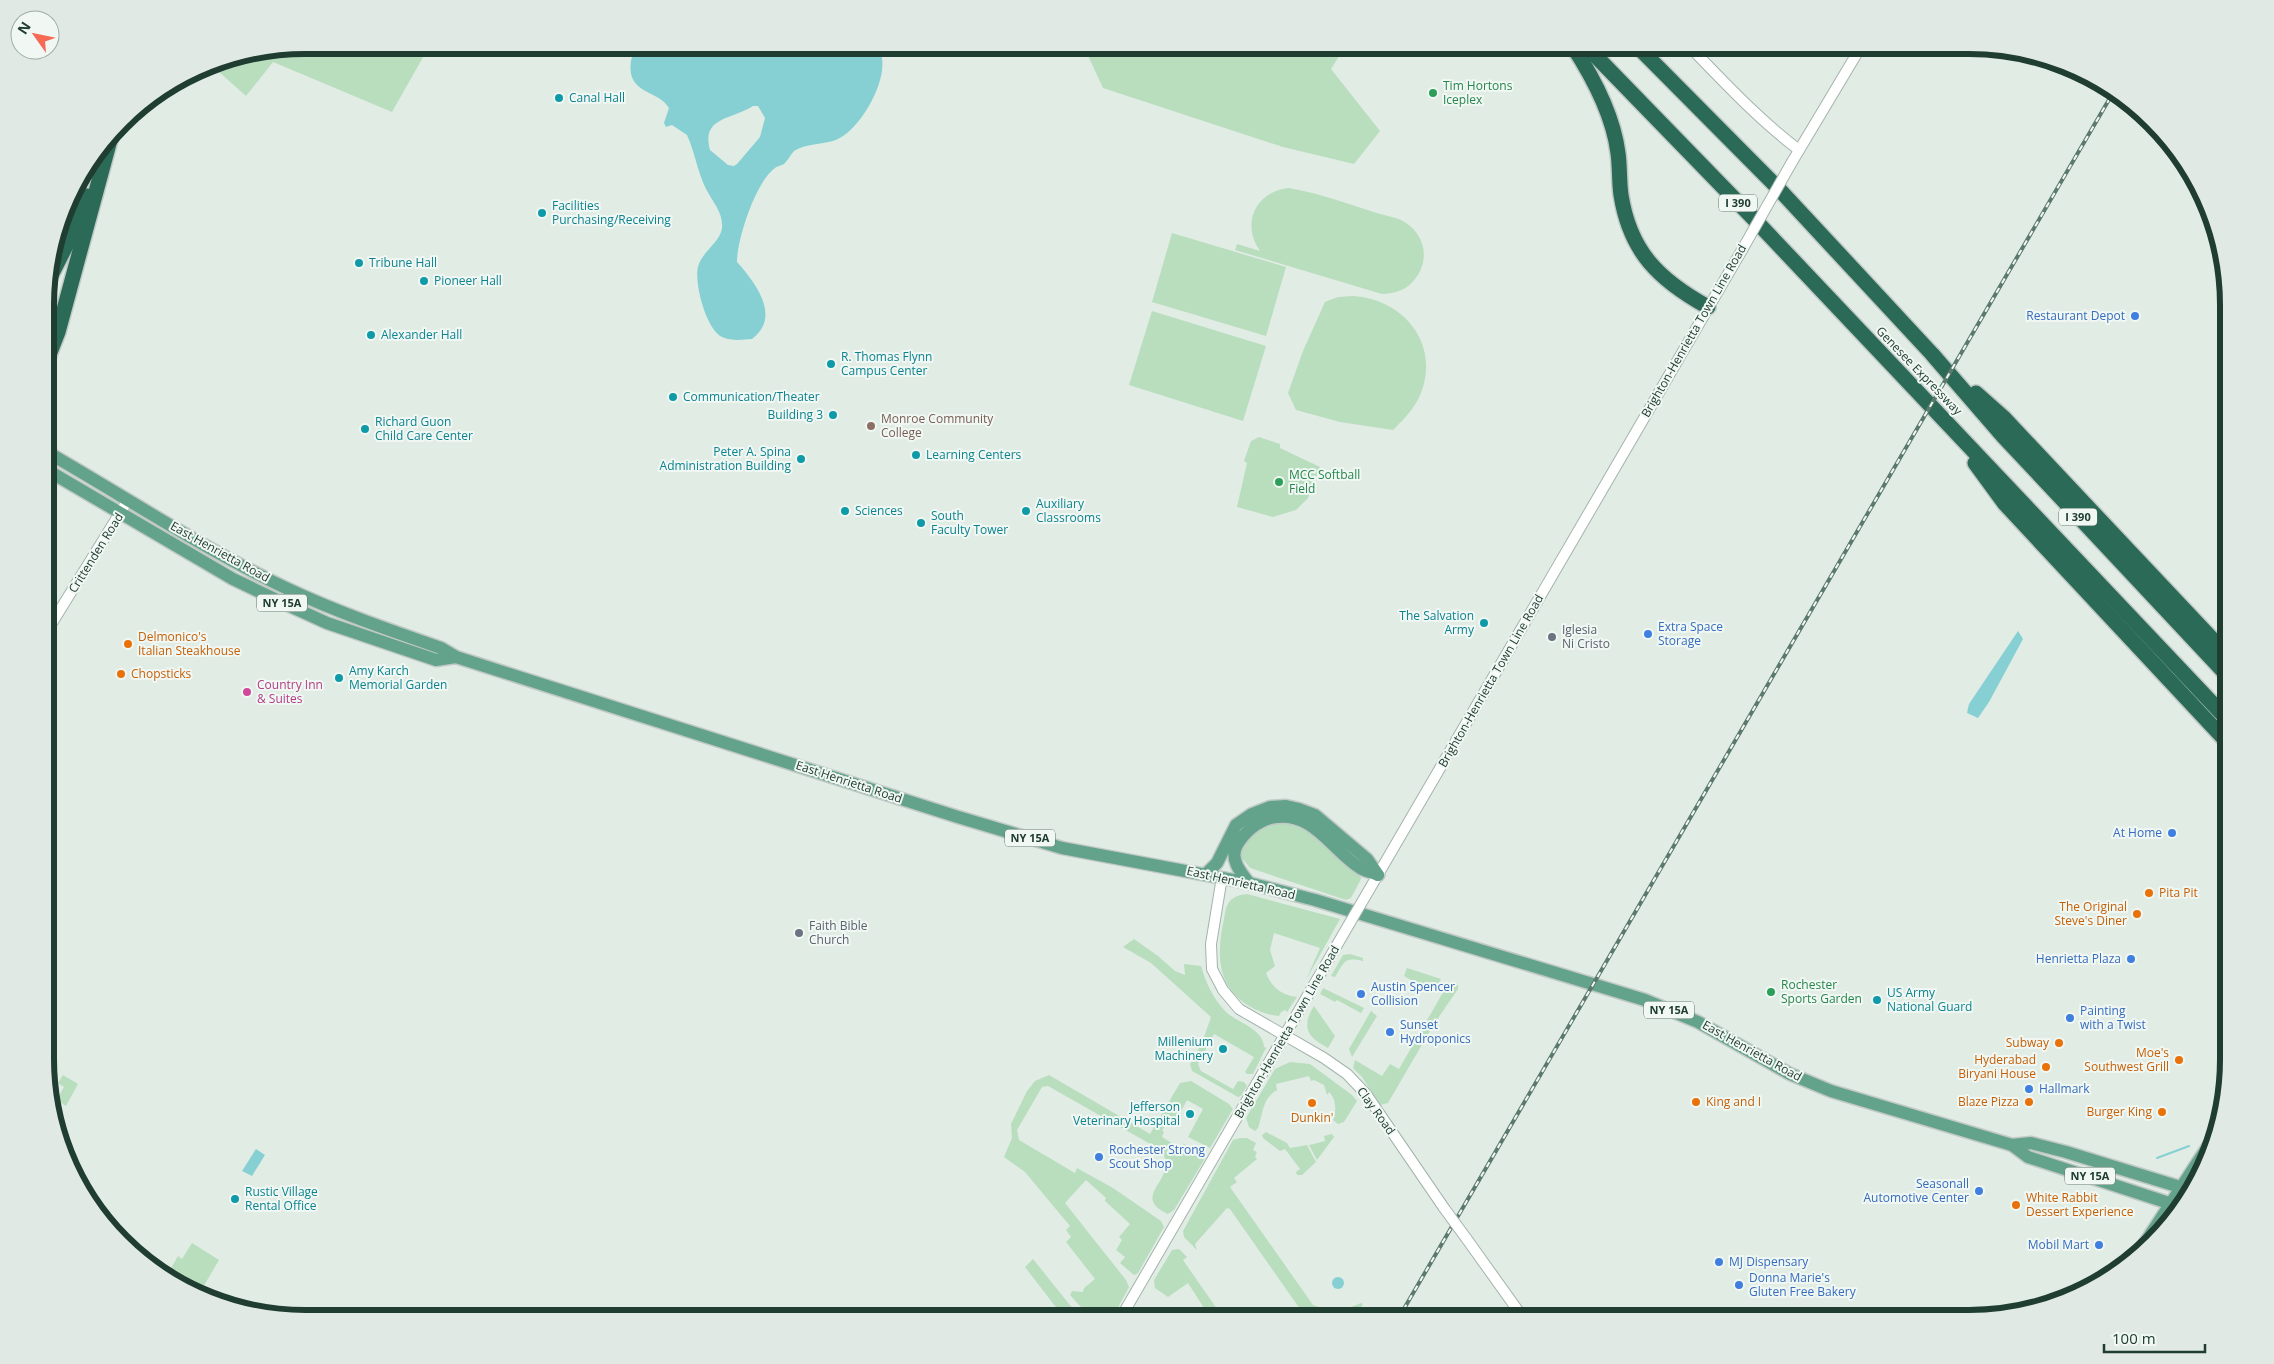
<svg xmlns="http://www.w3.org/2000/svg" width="2274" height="1364" viewBox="0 0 2274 1364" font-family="'Open Sans',sans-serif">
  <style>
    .green { fill: #b9debe }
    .water { fill: #86d0d3; fill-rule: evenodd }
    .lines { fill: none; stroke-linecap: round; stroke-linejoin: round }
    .stream { stroke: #86d0d3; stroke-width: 2 }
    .tertiary-casing { stroke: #a3b4ac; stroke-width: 12 }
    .primary-casing { stroke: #c1c9c6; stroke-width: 15 }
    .motorway-casing { stroke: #c1c9c6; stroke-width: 18 }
    .tertiary { stroke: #fff; stroke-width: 10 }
    .primary { stroke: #64a38b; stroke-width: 12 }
    .motorway { stroke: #2b6a56; stroke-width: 15 }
    .rail-casing { stroke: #5b796d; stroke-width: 4 }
    .rail { stroke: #f1f8f4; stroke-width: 2; stroke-dasharray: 5.5; stroke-linecap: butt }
    .tertiary-bridge-casing { stroke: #a3b4ac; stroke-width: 12; stroke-linecap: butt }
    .tertiary-bridge { stroke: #fff; stroke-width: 10 }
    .leisure-dot { fill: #2e9e5b; stroke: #f1f8f4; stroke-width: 2 }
    .culture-dot { fill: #0f9aa8; stroke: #f1f8f4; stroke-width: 2 }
    .shop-dot { fill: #3f7fe0; stroke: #f1f8f4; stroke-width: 2 }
    .education-dot { fill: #8d6e63; stroke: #f1f8f4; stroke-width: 2 }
    .worship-dot { fill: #6b7280; stroke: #f1f8f4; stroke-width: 2 }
    .food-dot { fill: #e8710a; stroke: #f1f8f4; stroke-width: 2 }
    .hotel-dot { fill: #d1479c; stroke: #f1f8f4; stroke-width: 2 }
    .labels { text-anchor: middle; stroke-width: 4; stroke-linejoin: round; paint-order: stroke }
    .shield { fill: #f1f8f4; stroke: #5f756c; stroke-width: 1 }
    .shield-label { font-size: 11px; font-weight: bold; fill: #203d32 }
    .leisure-label { font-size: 12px; fill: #27864d; stroke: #f1f8f4; text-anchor: start }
    .culture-label { font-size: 12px; fill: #0d838f; stroke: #f1f8f4; text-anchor: start }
    .shop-label { font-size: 12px; fill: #366cbe; stroke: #f1f8f4; text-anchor: start }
    .street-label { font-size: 12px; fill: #203d32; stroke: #f1f8f4 }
    .education-label { font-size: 12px; fill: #785e54; stroke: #f1f8f4; text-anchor: start }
    .worship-label { font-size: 12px; fill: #5b616d; stroke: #f1f8f4; text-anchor: start }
    .food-label { font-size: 12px; fill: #c56008; stroke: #f1f8f4; text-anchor: end }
    .hotel-label { font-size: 12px; fill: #b23c85; stroke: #f1f8f4; text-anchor: start }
    .rim { fill: none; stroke: #203d32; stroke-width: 6 }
  </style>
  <rect width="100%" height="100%" fill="#e1ece5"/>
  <g class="green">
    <path d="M 305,45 L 430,45 L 392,112 L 273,62 L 246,96 L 210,64 Z"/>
    <path d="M 1083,45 L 1346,45 L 1331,69 L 1380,131 L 1354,164 L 1283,147 L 1103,88 Z"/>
    <path d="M 1289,188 C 1319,193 1348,204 1377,213 C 1386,216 1398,217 1406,223 C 1423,234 1429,255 1419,273 C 1410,288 1400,293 1382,294 L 1235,250 L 1237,244 L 1260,251 C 1241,224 1255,191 1289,188 Z"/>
    <path d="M 1172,233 L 1286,267 L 1266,336 L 1152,302 Z"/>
    <path d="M 1353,296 C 1403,299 1440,343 1421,393 C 1415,408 1404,419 1393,430 L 1340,422 L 1296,410 L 1288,393 L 1303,351 L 1325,302 L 1338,297 Z"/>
    <path d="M 1152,311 L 1266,346 L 1243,421 L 1129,385 Z"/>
    <path d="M 1259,437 L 1280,444 L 1280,448 L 1320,467 L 1308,498 L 1296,510 L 1273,517 L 1237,507 L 1247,463 L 1244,461 L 1251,441 Z"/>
    <path d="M 1280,820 L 1303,823 L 1360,872 L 1361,879 L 1351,898 L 1346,900 L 1250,868 L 1241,857 C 1243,833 1260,826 1280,820 Z"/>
    <path d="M 1247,894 L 1340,919 L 1306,980 L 1320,948 L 1274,933 L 1270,950 L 1275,966 L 1266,973 C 1272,988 1282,995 1297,997 L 1287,1012 L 1285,1010 L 1281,1012 L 1279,1016 C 1261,1014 1242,1005 1230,989 C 1216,969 1219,941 1224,919 C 1225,913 1226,905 1230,901 C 1235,896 1240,895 1247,894 Z"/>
    <path d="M 1134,939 L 1158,956 L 1175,971 L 1185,975 L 1184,964 L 1201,966 C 1206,983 1213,998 1225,1011 C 1237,1023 1263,1028 1264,1047 L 1266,1048 L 1253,1074 L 1247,1074 L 1245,1072 L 1254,1057 L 1214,1034 L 1198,1064 L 1201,1071 L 1233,1089 L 1238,1081 L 1244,1082 L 1247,1086 L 1241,1096 L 1238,1097 L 1192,1071 L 1190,1064 L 1202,1043 L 1211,1017 L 1151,963 L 1123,947 Z"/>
    <path d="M 1350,954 L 1363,958 L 1363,961 C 1344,957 1345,961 1335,977 L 1331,976 L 1343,955 Z"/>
    <path d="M 1407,968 L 1441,979 L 1434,993 L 1404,976 Z"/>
    <path d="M 1449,982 L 1458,985 L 1458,989 L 1434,1024 L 1388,1103 L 1380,1105 L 1362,1077 L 1353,1068 L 1355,1060 L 1382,1076 L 1390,1064 L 1399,1069 Z"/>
    <path d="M 1323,988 L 1364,1008 L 1361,1013 L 1337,1000 L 1335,1002 L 1320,994 Z"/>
    <path d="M 1314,1006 L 1335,1036 L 1328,1048 C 1307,1037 1301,1027 1314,1006 Z"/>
    <path d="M 1371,1011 L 1377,1016 L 1352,1057 L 1349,1049 Z"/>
    <path d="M 1290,1062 L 1310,1064 L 1352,1095 L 1357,1101 L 1344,1122 L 1338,1124 L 1333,1120 C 1336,1112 1337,1100 1329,1092 L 1327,1095 L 1324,1085 L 1314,1080 L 1311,1081 L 1309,1076 L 1276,1084 L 1277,1090 C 1262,1098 1263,1114 1258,1128 L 1255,1131 L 1249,1127 L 1246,1118 L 1275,1069 Z"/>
    <path d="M 63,1075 L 78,1084 L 66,1106 L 57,1100 L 64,1087 L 58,1083 Z"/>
    <path d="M 1049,1075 L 1150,1134 L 1180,1083 L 1191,1081 L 1229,1104 L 1233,1109 L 1210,1148 L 1188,1137 L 1203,1109 L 1187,1100 L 1175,1122 L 1171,1120 L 1162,1130 L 1164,1132 L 1162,1137 L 1180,1148 L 1184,1144 L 1202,1155 L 1204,1160 L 1174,1210 L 1168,1214 C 1126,1195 1185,1177 1159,1149 L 1048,1086 L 1042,1087 L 1017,1130 L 1019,1140 L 1075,1173 L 1077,1168 L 1113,1188 L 1161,1221 L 1164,1227 L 1138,1273 L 1134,1275 L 1120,1263 L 1125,1257 L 1116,1250 L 1122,1240 L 1119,1237 L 1130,1224 L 1105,1201 L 1106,1198 L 1086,1180 L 1065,1203 L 1126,1280 L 1129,1287 L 1112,1319 L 1092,1319 L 1070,1295 L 1072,1291 L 1083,1292 L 1084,1288 L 1095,1279 L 1066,1242 L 1071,1237 L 1066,1230 L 1070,1226 L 1025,1172 L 1004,1157 L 1012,1138 L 1011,1124 L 1027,1091 L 1035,1081 Z"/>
    <path d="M 1266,1132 L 1287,1143 L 1290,1148 L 1307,1145 L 1316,1162 L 1302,1175 L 1297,1175 L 1296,1172 L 1300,1169 L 1285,1149 L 1280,1151 L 1263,1138 L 1262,1135 Z"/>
    <path d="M 1332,1134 L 1334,1137 L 1317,1160 L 1309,1145 L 1325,1141 L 1324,1136 Z"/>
    <path d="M 1240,1138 L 1247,1138 L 1256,1143 L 1253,1150 L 1257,1152 L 1255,1157 L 1257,1159 L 1234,1178 L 1237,1182 L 1230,1187 L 1313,1305 C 1341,1315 1335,1313 1361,1303 L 1363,1304 L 1354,1319 L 1307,1319 L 1230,1209 L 1227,1208 L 1195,1244 L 1197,1250 L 1184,1237 L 1183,1231 L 1233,1140 Z"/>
    <path d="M 192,1243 L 219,1260 L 199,1294 L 175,1284 L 166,1277 L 178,1256 L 182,1259 Z"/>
    <path d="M 1179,1249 L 1187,1257 L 1183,1260 L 1224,1319 L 1211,1319 L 1188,1283 L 1168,1297 L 1155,1288 L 1154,1280 L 1172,1250 Z"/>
    <path d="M 1033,1259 L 1081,1319 L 1065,1319 L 1025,1267 Z"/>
  </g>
  <g class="water">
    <path d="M 647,45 L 876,45 C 878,49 882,54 882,59 C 886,83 861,128 838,139 C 825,145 806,143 794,151 C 791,154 788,160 785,163 C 782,166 779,165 775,168 C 756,181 737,239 737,262 C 755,282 782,317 752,339 C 741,340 732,341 722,337 C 706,329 694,283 698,267 C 702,251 720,243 722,228 C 723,215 716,206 710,196 C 698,177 696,155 687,135 L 672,125 L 666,127 L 664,123 L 669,108 C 658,89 626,95 631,61 C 633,52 639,47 647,45 ZM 753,106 L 758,106 L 765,118 L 760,137 L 737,164 L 734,166 L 728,165 L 710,150 C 701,117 731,120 753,106 Z"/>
    <path d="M 2018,631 L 2023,639 L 1989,702 L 1978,718 L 1967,713 L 1969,704 Z"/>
    <path d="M 256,1149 L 265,1155 L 252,1176 L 242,1171 Z"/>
    <circle cx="1338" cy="1283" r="6"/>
  </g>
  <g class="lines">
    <path class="stream" d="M 2157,1158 L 2189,1146"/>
    <g class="tertiary-casing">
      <g id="tertiary">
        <path d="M 1688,45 C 1724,82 1758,119 1799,150"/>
        <path d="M 1792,162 L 1862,45"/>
        <path d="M 47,631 L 128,500"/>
        <path d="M 1222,877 L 1211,944 L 1212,969 L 1223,990 L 1239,1009 L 1324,1058 L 1347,1074 L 1366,1094 L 1444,1208"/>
        <path d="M 1362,902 L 1742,250"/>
        <path d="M 1466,1238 L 1524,1319"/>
        <path d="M 1120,1319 L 1348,926"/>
      </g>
    </g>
    <g class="primary-casing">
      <g id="primary">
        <path d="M 47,452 C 127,498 205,550 288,589 C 337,612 389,630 441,648 L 456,657 L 958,817 L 1062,848 L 1249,883 L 1315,900 L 1645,1000 L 1698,1022 L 1790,1074 L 1831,1091 L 2012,1145 L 2028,1157 L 2181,1207"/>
        <path d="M 47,470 L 233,579 L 281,602 L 327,623 L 436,660 L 456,657"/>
        <path d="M 1206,874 L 1217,863 L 1236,825 L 1252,814 L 1270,807 L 1286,806 L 1299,809 L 1315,815 L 1367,859 L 1378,875"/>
        <path d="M 1249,883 C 1241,873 1229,859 1237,845 C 1244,833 1257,821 1271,818 C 1313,809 1330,849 1360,868 C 1365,871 1372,872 1378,875"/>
        <path d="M 2012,1145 L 2031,1143 L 2066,1152 L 2193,1191"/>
        <path d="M 2137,1255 L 2220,1128"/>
      </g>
    </g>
    <g class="motorway-casing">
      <g id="motorway">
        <path d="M 1572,45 C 1593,77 1613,114 1618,153 C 1620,167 1619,181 1621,195 C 1630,252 1659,280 1708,307"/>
        <path d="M 1585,45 L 1755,220 L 2228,720"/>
        <path d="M 1636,45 L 1777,187 L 1932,354 L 2003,436 L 2228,676"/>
        <path d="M 47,283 L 68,242 L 87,196"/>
        <path d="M 47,360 L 58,332 L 110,140"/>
        <path d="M 1976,393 L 2003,417 L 2228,656"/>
        <path d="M 1975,463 L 2005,504 L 2228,743"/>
      </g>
    </g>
    <use href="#tertiary" class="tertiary"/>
    <use href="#primary" class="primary"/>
    <use href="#motorway" class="motorway"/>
    <g class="rail-casing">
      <path id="rail" d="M 1398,1319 L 2114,91"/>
    </g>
    <use href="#rail" class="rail"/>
    <g class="tertiary-bridge-casing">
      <g id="tertiary-bridge">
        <path d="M 1742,250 L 1792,162"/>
        <path d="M 1348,926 L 1362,902"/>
        <path d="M 1444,1208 L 1466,1238"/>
      </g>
    </g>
    <use href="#tertiary-bridge" class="tertiary-bridge"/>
  </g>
  <g class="leisure-dot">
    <circle cx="1433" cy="93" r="5"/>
    <circle cx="1279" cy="482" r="5"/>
    <circle cx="1771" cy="992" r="5"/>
  </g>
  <g class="culture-dot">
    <circle cx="559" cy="98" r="5"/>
    <circle cx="542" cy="213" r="5"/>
    <circle cx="359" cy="263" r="5"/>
    <circle cx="424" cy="281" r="5"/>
    <circle cx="371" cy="335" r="5"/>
    <circle cx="831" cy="364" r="5"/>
    <circle cx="673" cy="397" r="5"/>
    <circle cx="833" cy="415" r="5"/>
    <circle cx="365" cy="429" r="5"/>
    <circle cx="916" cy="455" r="5"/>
    <circle cx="801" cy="459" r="5"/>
    <circle cx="845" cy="511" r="5"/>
    <circle cx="1026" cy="511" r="5"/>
    <circle cx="921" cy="523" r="5"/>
    <circle cx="1484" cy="623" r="5"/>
    <circle cx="339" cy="678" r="5"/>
    <circle cx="1877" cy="1000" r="5"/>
    <circle cx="1223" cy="1049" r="5"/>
    <circle cx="1190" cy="1114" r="5"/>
    <circle cx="235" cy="1199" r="5"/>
  </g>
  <g class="shop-dot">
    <circle cx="2135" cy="316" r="5"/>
    <circle cx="1648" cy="634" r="5"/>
    <circle cx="2172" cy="833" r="5"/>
    <circle cx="2131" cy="959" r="5"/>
    <circle cx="1361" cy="994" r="5"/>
    <circle cx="2070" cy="1018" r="5"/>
    <circle cx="1390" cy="1032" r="5"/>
    <circle cx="2029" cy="1089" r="5"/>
    <circle cx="1099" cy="1157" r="5"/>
    <circle cx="1979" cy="1191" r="5"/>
    <circle cx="2099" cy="1245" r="5"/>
    <circle cx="1719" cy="1262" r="5"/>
    <circle cx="1739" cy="1285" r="5"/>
  </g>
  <circle class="education-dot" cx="871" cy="426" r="5"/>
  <g class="worship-dot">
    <circle cx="1552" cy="637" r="5"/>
    <circle cx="799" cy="933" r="5"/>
  </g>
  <g class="food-dot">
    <circle cx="128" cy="644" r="5"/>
    <circle cx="121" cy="674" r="5"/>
    <circle cx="2149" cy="893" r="5"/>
    <circle cx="2137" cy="914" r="5"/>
    <circle cx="2059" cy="1043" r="5"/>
    <circle cx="2179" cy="1060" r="5"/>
    <circle cx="2046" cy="1067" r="5"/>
    <circle cx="1696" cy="1102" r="5"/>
    <circle cx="2029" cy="1102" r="5"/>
    <circle cx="1312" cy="1103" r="5"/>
    <circle cx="2162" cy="1112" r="5"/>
    <circle cx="2016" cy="1205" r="5"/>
  </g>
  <circle class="hotel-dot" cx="247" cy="692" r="5"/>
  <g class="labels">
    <g class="shield">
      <rect x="1719" y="194.5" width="38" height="17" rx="4"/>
      <rect x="2059" y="508.5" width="38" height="17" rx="4"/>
      <rect x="257" y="594.5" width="50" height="17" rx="4"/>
      <rect x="1005" y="829.5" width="50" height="17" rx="4"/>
      <rect x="1644" y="1001.5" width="50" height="17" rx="4"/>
      <rect x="2065" y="1167.5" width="50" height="17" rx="4"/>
    </g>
    <g class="shield-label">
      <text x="1738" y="207">I 390</text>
      <text x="2078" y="521">I 390</text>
      <text x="282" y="607">NY 15A</text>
      <text x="1030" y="842">NY 15A</text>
      <text x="1669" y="1014">NY 15A</text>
      <text x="2090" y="1180">NY 15A</text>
    </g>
    <g class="leisure-label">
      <text x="1443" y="90">Tim Hortons<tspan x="1443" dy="14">Iceplex</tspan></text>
      <text x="1289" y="479">MCC Softball<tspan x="1289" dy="14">Field</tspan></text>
      <text x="1781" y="989">Rochester<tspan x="1781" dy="14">Sports Garden</tspan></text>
    </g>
    <g class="culture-label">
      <text x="569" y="102">Canal Hall</text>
      <text x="552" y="210">Facilities<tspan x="552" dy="14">Purchasing/Receiving</tspan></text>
      <text x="369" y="267">Tribune Hall</text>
      <text x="434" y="285">Pioneer Hall</text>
      <text x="381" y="339">Alexander Hall</text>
      <text x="841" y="361">R. Thomas Flynn<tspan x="841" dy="14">Campus Center</tspan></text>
      <text x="683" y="401">Communication/Theater</text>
      <text x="823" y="419" text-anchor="end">Building 3</text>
      <text x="375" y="426">Richard Guon<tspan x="375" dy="14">Child Care Center</tspan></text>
      <text x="791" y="456" text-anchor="end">Peter A. Spina<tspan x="791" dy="14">Administration Building</tspan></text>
      <text x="926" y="459">Learning Centers</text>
      <text x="1036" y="508">Auxiliary<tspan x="1036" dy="14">Classrooms</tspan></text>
      <text x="855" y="515">Sciences</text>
      <text x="931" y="520">South<tspan x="931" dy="14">Faculty Tower</tspan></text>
      <text x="1474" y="620" text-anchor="end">The Salvation<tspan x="1474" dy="14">Army</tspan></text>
      <text x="349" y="675">Amy Karch<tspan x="349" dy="14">Memorial Garden</tspan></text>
      <text x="1887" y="997">US Army<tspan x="1887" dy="14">National Guard</tspan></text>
      <text x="1213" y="1046" text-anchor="end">Millenium<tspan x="1213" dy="14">Machinery</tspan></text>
      <text x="1180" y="1111" text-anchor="end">Jefferson<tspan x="1180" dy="14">Veterinary Hospital</tspan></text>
      <text x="245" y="1196">Rustic Village<tspan x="245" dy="14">Rental Office</tspan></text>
    </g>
    <g class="shop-label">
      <text x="2125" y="320" text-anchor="end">Restaurant Depot</text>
      <text x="1658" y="631">Extra Space<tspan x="1658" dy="14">Storage</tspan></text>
      <text x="2162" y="837" text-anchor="end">At Home</text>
      <text x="2121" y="963" text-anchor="end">Henrietta Plaza</text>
      <text x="1371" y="991">Austin Spencer<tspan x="1371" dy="14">Collision</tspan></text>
      <text x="2080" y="1015">Painting<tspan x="2080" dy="14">with a Twist</tspan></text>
      <text x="1400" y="1029">Sunset<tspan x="1400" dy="14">Hydroponics</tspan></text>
      <text x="2039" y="1093">Hallmark</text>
      <text x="1109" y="1154">Rochester Strong<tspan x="1109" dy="14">Scout Shop</tspan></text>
      <text x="1969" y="1188" text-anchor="end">Seasonall<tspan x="1969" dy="14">Automotive Center</tspan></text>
      <text x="2089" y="1249" text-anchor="end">Mobil Mart</text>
      <text x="1729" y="1266">MJ Dispensary</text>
      <text x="1749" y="1282">Donna Marie's<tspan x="1749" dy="14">Gluten Free Bakery</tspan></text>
    </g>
    <g class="street-label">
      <text transform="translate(1694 331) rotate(-60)" y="4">Brighton-Henrietta Town Line Road</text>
      <text transform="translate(1919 371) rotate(46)" y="4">Genesee Expressway</text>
      <text transform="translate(220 552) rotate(29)" y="4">East Henrietta Road</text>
      <text transform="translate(96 553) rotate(-58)" y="4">Crittenden Road</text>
      <text transform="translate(1491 681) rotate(-60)" y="4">Brighton-Henrietta Town Line Road</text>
      <text transform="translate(849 782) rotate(18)" y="4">East Henrietta Road</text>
      <text transform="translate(1241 883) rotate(13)" y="4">East Henrietta Road</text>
      <text transform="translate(1287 1032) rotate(-60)" y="4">Brighton-Henrietta Town Line Road</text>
      <text transform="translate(1752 1051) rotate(29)" y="4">East Henrietta Road</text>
      <text transform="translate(1376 1111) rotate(54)" y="4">Clay Road</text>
    </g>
    <g class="education-label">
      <text x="881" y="423">Monroe Community<tspan x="881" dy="14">College</tspan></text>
    </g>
    <g class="worship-label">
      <text x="1562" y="634">Iglesia<tspan x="1562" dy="14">Ni Cristo</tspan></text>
      <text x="809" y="930">Faith Bible<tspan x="809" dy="14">Church</tspan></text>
    </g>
    <g class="food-label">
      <text x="138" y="641" text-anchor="start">Delmonico's<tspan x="138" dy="14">Italian Steakhouse</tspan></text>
      <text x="131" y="678" text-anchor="start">Chopsticks</text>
      <text x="2159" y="897" text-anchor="start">Pita Pit</text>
      <text x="2127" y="911">The Original<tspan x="2127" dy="14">Steve's Diner</tspan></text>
      <text x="2049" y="1047">Subway</text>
      <text x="2169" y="1057">Moe's<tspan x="2169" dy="14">Southwest Grill</tspan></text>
      <text x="2036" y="1064">Hyderabad<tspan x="2036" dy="14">Biryani House</tspan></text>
      <text x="1706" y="1106" text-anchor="start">King and I</text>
      <text x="2019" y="1106">Blaze Pizza</text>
      <text x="2152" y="1116">Burger King</text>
      <text x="1312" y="1122" text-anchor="middle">Dunkin'</text>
      <text x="2026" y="1202" text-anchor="start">White Rabbit<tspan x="2026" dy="14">Dessert Experience</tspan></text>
    </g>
    <g class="hotel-label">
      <text x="257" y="689">Country Inn<tspan x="257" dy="14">&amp; Suites</tspan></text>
    </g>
  </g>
  <path d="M0 0H2274V1364H0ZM305 54H1969A251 251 0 0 1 2220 305V1059A251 251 0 0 1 1969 1310H305A251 251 0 0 1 54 1059V305A251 251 0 0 1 305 54Z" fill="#e0e9e4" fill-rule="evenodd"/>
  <path class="rim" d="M305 54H1969A251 251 0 0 1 2220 305V1059A251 251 0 0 1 1969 1310H305A251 251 0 0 1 54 1059V305A251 251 0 0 1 305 54Z"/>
  <g transform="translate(35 35) rotate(303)"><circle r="24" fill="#f1f8f4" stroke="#9dada6"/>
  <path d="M0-4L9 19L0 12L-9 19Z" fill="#f66954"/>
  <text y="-8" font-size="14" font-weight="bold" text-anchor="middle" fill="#203d32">N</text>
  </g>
  <path d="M2104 1344v8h101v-8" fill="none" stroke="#203d32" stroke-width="2.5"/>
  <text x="2112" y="1344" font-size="15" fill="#203d32" stroke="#f1f8f4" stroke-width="4" paint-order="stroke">100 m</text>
</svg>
